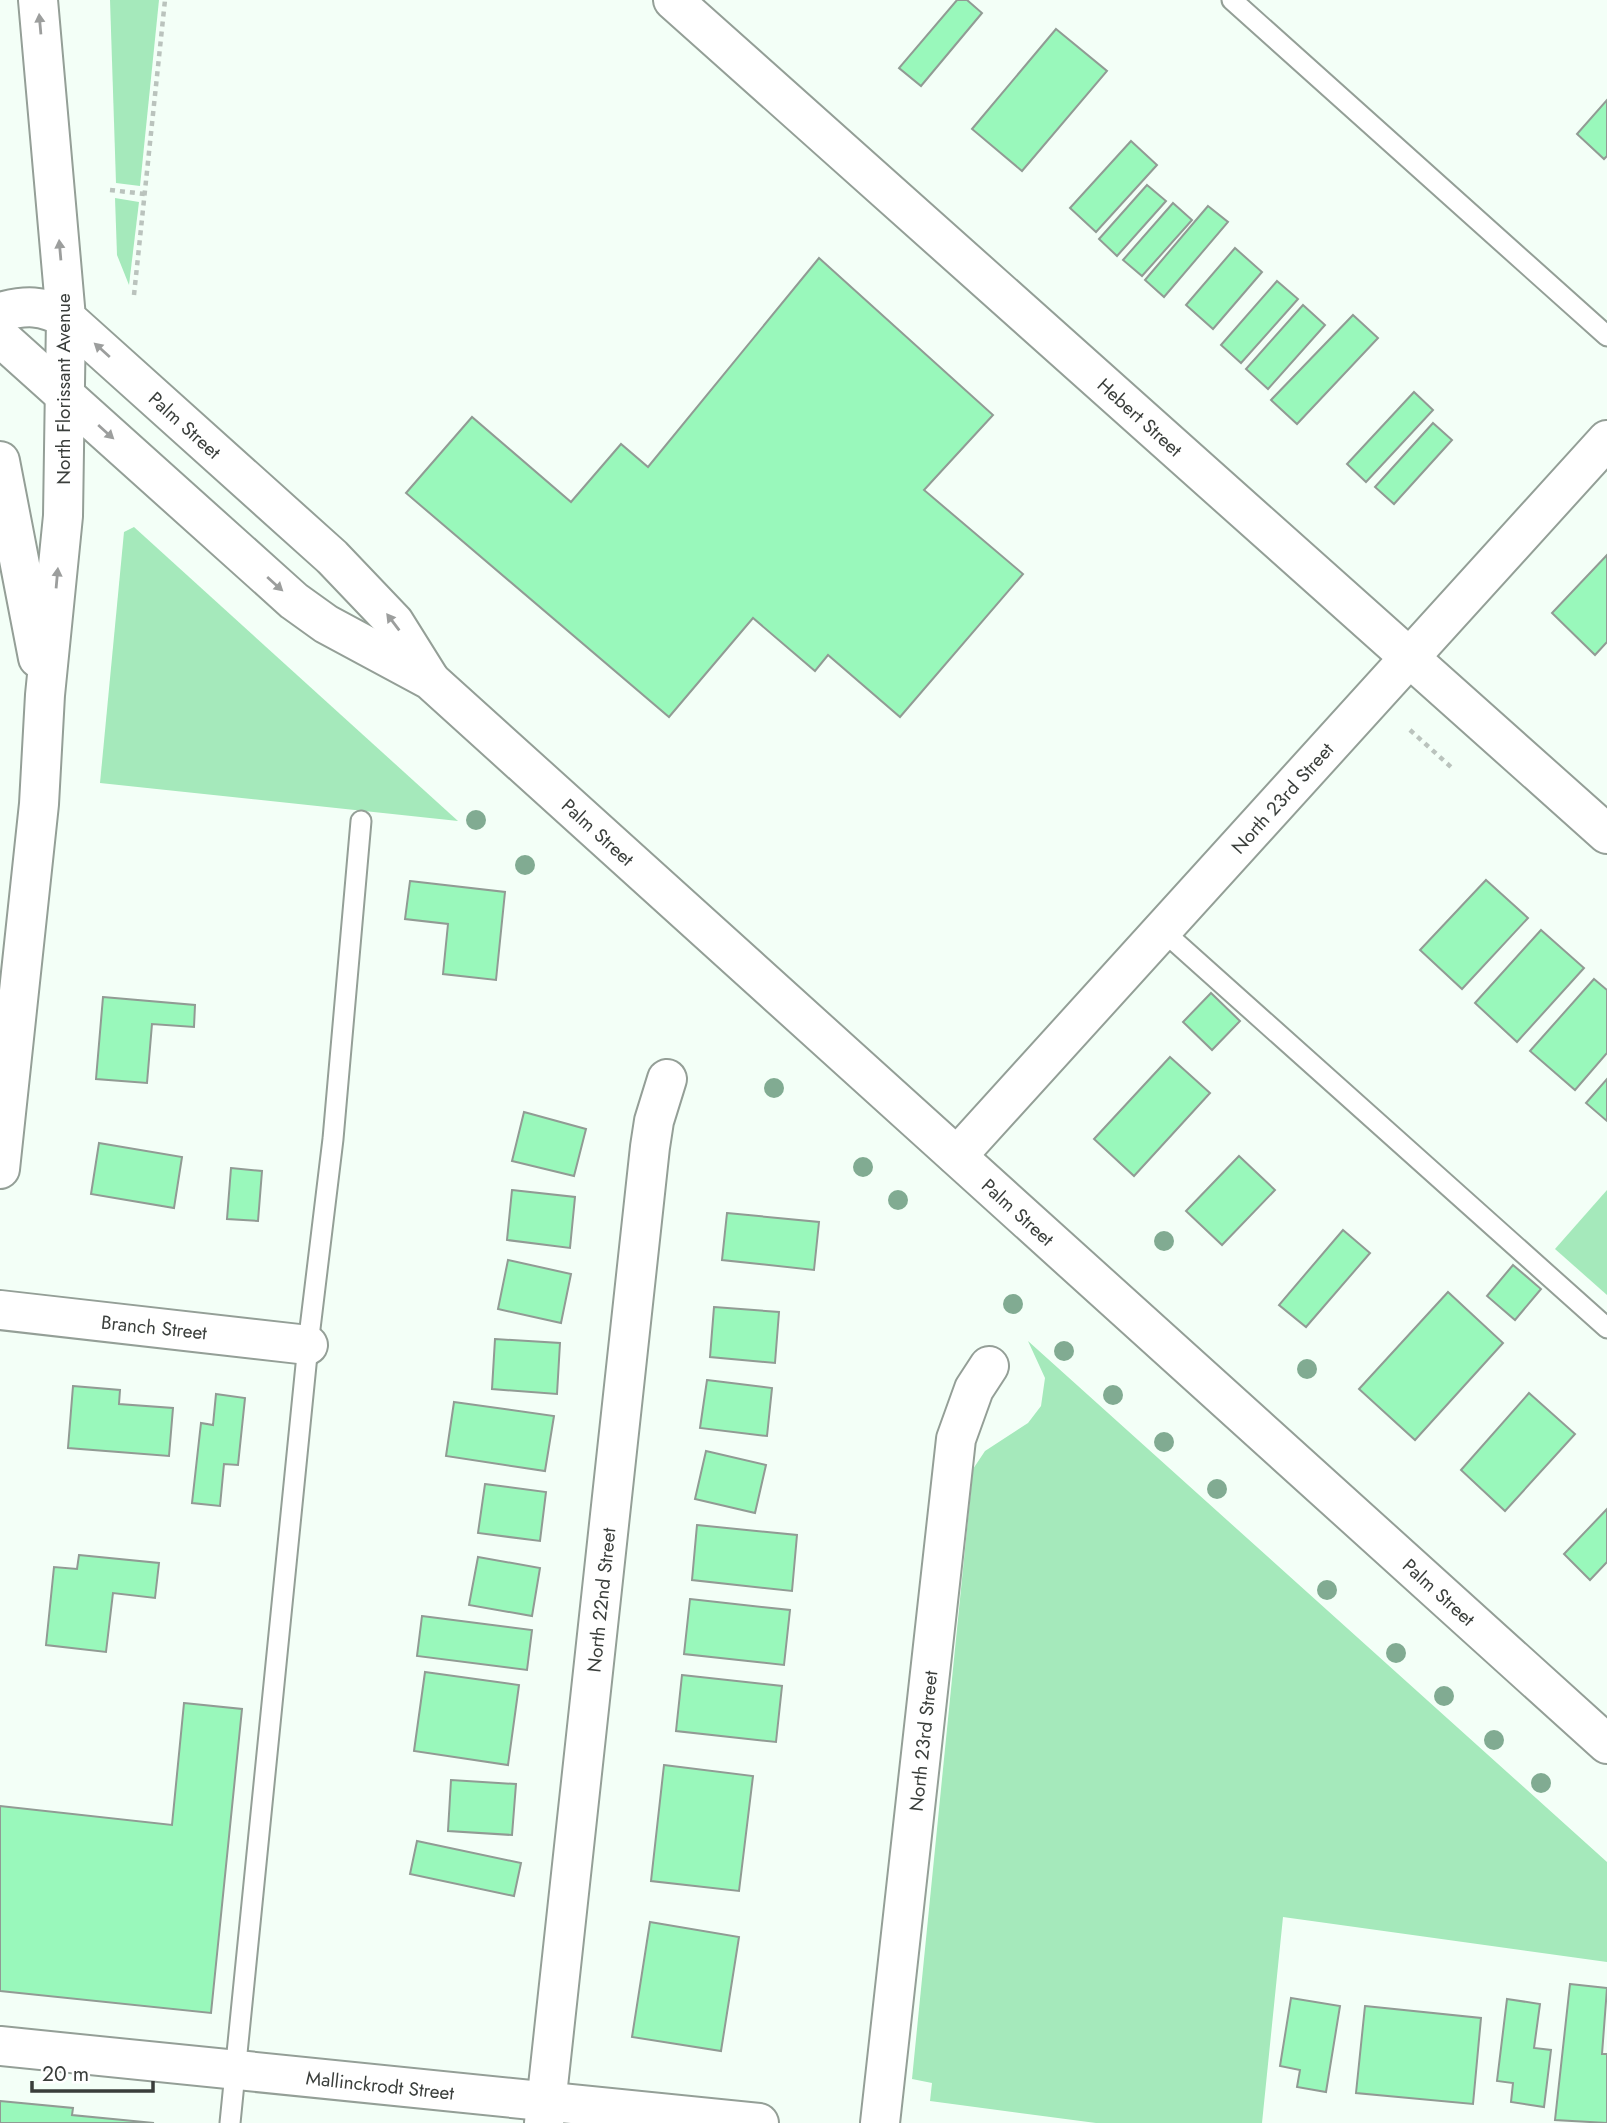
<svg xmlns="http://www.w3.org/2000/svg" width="1607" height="2123" viewBox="0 0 1607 2123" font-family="Jost,sans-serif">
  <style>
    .green { fill: #a5e9bb }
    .building { fill: #99f8bb; stroke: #919b94; stroke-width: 2 }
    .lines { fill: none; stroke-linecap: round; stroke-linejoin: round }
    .service-casing { stroke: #949f97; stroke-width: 23 }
    .minor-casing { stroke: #949f97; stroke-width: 42 }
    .secondary-casing { stroke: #949f97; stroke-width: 42 }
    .primary-casing { stroke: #949f97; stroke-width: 42 }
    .path { stroke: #bac3bd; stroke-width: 4.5; stroke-dasharray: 5 5; stroke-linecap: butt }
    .service { stroke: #fff; stroke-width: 19 }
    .minor { stroke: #fff; stroke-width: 38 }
    .secondary { stroke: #fff; stroke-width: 38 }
    .primary { stroke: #fff; stroke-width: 38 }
    .tree { fill: #81ab92 }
    .oneway { fill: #9c9e9d }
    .labels { text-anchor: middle; stroke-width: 7; stroke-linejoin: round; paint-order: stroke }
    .street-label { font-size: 19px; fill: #3a3e3b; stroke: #fff }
  </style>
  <rect width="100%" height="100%" fill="#f3fff7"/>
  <g class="green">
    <path d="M 110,0 L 159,0 L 140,186 L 116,183 Z"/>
    <path d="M 115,198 L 139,202 L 129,285 L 117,255 Z"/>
    <path d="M 134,527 L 458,821 L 100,783 L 124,532 Z"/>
    <path d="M 1607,1190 L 1607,1295 L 1555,1249 Z"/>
    <path d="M 1028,1341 L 1607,1862 L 1607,1962 L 1283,1917 L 1262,2123 L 1096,2123 L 930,2101 L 932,2083 L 912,2079 L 973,1469 L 985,1451 L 1028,1423 L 1041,1406 L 1045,1378 Z"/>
  </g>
  <g class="building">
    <path d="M 957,0 L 967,0 L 982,13 L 921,86 L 899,68 Z"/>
    <path d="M 1056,29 L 1107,71 L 1022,171 L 972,129 Z"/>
    <path d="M 1607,100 L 1607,156 L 1604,159 L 1577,134 Z"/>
    <path d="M 1131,141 L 1157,165 L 1096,232 L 1070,208 Z"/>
    <path d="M 1147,185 L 1166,201 L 1117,256 L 1099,239 Z"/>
    <path d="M 1173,203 L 1192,220 L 1142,276 L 1123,260 Z"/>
    <path d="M 1208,206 L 1228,222 L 1164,297 L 1145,280 Z"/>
    <path d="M 1235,248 L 1262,272 L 1213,329 L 1186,305 Z"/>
    <path d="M 819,258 L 993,415 L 924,490 L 1023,574 L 900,717 L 828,655 L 815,671 L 753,618 L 669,717 L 406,493 L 472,417 L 571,502 L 621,444 L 648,467 Z"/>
    <path d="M 1277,281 L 1298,299 L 1241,363 L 1221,345 Z"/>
    <path d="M 1303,305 L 1325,325 L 1268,389 L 1246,369 Z"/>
    <path d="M 1353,315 L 1378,338 L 1297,424 L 1271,400 Z"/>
    <path d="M 1414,392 L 1433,410 L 1366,482 L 1347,464 Z"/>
    <path d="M 1433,423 L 1452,440 L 1394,504 L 1375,487 Z"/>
    <path d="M 1607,555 L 1607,642 L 1595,655 L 1552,613 Z"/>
    <path d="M 1486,880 L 1528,918 L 1462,989 L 1420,950 Z"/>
    <path d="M 410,881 L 505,892 L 496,980 L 443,974 L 448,924 L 405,919 Z"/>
    <path d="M 1541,930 L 1584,968 L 1517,1042 L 1475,1003 Z"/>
    <path d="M 1594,979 L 1607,990 L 1607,1053 L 1575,1090 L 1530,1051 Z"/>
    <path d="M 1211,993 L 1240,1021 L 1212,1050 L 1183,1022 Z"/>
    <path d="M 103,997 L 195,1005 L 194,1027 L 152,1024 L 147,1083 L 96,1079 Z"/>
    <path d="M 1170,1057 L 1210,1093 L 1134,1176 L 1094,1139 Z"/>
    <path d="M 1607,1079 L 1607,1121 L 1586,1103 Z"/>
    <path d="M 524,1112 L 586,1129 L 574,1176 L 512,1161 Z"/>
    <path d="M 99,1143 L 182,1157 L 174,1208 L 91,1194 Z"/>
    <path d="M 1239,1156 L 1275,1190 L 1222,1245 L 1186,1211 Z"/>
    <path d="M 231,1168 L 262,1171 L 258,1221 L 227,1219 Z"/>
    <path d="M 512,1190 L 575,1197 L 570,1248 L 507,1240 Z"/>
    <path d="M 727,1213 L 819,1222 L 814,1270 L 722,1260 Z"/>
    <path d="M 1343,1230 L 1370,1253 L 1306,1327 L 1279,1305 Z"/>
    <path d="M 508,1260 L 571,1274 L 561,1323 L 498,1309 Z"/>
    <path d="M 1513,1265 L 1541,1289 L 1515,1320 L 1487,1296 Z"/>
    <path d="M 1448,1292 L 1503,1343 L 1415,1440 L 1359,1389 Z"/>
    <path d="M 714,1307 L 779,1312 L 775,1363 L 710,1357 Z"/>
    <path d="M 495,1339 L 560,1343 L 557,1394 L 492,1389 Z"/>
    <path d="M 707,1380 L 772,1388 L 767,1436 L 700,1428 Z"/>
    <path d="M 73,1386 L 120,1390 L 119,1404 L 173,1408 L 169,1456 L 68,1448 Z"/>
    <path d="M 1529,1393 L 1575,1434 L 1505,1511 L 1461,1470 Z"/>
    <path d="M 216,1394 L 245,1398 L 238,1465 L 224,1464 L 220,1506 L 192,1503 L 201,1423 L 213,1425 Z"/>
    <path d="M 454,1402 L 554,1416 L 545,1471 L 446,1456 Z"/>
    <path d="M 706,1451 L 766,1465 L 755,1513 L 695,1499 Z"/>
    <path d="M 485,1484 L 546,1492 L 540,1541 L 478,1533 Z"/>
    <path d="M 1607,1509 L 1607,1562 L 1590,1580 L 1564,1554 Z"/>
    <path d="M 697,1525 L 797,1535 L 792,1591 L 692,1580 Z"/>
    <path d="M 79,1555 L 159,1563 L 155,1598 L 113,1593 L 106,1652 L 46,1645 L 54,1567 L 77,1569 Z"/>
    <path d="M 478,1557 L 540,1568 L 532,1616 L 469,1605 Z"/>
    <path d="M 690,1599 L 790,1610 L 784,1665 L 684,1654 Z"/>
    <path d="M 422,1616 L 532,1630 L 527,1670 L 417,1656 Z"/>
    <path d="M 425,1672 L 519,1685 L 508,1765 L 414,1751 Z"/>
    <path d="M 682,1675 L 782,1686 L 776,1742 L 676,1731 Z"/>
    <path d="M 184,1703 L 242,1709 L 211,2013 L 0,1991 L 0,1806 L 172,1825 Z"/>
    <path d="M 664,1765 L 753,1776 L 739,1891 L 651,1881 Z"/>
    <path d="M 451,1780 L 516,1784 L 512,1835 L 448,1831 Z"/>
    <path d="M 417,1841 L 521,1863 L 514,1896 L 410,1874 Z"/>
    <path d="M 650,1922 L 739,1937 L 721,2051 L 632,2037 Z"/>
    <path d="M 1570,1984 L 1607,1988 L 1602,2054 L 1607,2054 L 1607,2123 L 1555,2120 Z"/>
    <path d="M 1291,1998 L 1340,2006 L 1326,2092 L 1297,2087 L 1300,2070 L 1280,2066 Z"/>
    <path d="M 1507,1999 L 1540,2004 L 1534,2048 L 1551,2050 L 1544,2107 L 1511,2102 L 1513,2083 L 1497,2081 Z"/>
    <path d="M 1365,2006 L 1481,2018 L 1473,2104 L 1356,2093 Z"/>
    <path d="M 0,2101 L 73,2108 L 72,2115 L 154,2123 L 0,2123 Z"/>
  </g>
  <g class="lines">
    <g class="service-casing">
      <g id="service">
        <path d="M 1232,0 L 1607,336"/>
        <path d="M 1162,930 L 1607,1328"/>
        <path d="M 230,2123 L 308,1345 L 333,1139 L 361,821"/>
      </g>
    </g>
    <g class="minor-casing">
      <g id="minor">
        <path d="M 673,0 L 1607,834"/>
        <path d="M 957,1156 L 1607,440"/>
        <path d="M 0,1310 L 308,1345"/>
        <path d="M 0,2046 L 759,2123"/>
        <path d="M 544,2123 L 650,1147 L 654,1121 L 667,1079"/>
        <path d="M 880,2123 L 956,1439 L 974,1389 L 989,1366"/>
      </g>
    </g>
    <g class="secondary-casing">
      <g id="secondary">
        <path d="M 0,312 C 26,305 42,305 66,318 L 63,516 L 45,695 L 39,804 L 0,1169"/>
        <path d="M 0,461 L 38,658"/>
      </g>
    </g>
    <g class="primary-casing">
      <g id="primary">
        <path d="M 38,0 L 66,318 L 332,557 L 394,622 L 429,678"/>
        <path d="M 0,337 L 294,601 L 326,624 L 430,680 L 1607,1744"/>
      </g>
    </g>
    <g class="path">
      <path d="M 110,190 L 145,194"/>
      <path d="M 134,295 L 165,0"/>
      <path d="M 1410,730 L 1451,767"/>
    </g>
    <use href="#service" class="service"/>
    <use href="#minor" class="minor"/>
    <use href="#secondary" class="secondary"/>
    <use href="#primary" class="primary"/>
  </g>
  <g class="tree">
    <circle cx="476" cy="820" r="10"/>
    <circle cx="525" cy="865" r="10"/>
    <circle cx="774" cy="1088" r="10"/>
    <circle cx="863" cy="1167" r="10"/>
    <circle cx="898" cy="1200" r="10"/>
    <circle cx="1164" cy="1241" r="10"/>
    <circle cx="1013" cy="1304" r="10"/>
    <circle cx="1064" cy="1351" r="10"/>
    <circle cx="1307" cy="1369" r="10"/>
    <circle cx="1113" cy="1395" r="10"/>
    <circle cx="1164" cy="1442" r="10"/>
    <circle cx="1217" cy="1489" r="10"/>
    <circle cx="1327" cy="1590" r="10"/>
    <circle cx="1396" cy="1653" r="10"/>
    <circle cx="1444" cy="1696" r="10"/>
    <circle cx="1494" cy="1740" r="10"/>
    <circle cx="1541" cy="1783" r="10"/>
  </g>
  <defs><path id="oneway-solid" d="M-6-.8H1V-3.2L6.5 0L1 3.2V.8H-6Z" transform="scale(1.75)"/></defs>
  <g class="oneway">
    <use href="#oneway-solid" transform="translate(40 24) rotate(-95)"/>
    <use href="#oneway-solid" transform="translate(60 250) rotate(-95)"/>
    <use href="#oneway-solid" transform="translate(102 350) rotate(-138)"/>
    <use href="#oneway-solid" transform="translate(106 432) rotate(42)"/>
    <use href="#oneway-solid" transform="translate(57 578) rotate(-85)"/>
    <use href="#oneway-solid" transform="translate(275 584) rotate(42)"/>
    <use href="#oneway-solid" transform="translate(393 622) rotate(-127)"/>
  </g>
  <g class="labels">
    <g class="street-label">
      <text transform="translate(63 389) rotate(-90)" y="7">North Florissant Avenue</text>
      <text transform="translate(1140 417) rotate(42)" y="7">Hebert Street</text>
      <text transform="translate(185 425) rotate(42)" y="7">Palm Street</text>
      <text transform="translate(1282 798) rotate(-48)" y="7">North 23rd Street</text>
      <text transform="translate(598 832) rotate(42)" y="7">Palm Street</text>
      <text transform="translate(1018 1212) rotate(42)" y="7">Palm Street</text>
      <text transform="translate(154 1327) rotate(6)" y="7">Branch Street</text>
      <text transform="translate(1439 1592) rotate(42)" y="7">Palm Street</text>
      <text transform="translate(601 1600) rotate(-84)" y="7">North 22nd Street</text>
      <text transform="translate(923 1741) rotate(-84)" y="7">North 23rd Street</text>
      <text transform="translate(380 2085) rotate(6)" y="7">Mallinckrodt Street</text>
    </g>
  </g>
  <path d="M32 2081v10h121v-10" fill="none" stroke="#3a3e3b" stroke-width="3.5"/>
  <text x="42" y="2081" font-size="21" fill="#3a3e3b" stroke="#ffffff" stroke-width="5" paint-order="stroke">20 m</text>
</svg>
